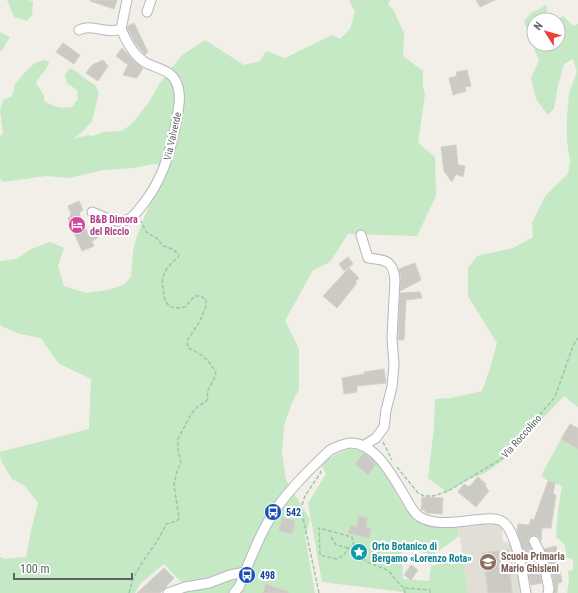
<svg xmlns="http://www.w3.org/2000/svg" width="578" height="593" viewBox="0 0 578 593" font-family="'Roboto Condensed',sans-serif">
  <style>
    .education { fill: #e1ded6 }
    .green { fill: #c5e8c5 }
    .building { fill: #cccac5; stroke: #d6d1c6 }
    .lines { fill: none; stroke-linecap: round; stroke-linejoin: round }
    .minor-casing { stroke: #b5b8bc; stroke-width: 11 }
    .path { stroke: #9cc7a9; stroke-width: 1.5; stroke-dasharray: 4 2; stroke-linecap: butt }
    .minor { stroke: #fff; stroke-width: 9 }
    .labels { text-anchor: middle; stroke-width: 4; stroke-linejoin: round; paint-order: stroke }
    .street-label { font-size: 10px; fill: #5f6368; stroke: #fff }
    .hotel-label { font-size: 10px; font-weight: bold; fill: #b23c85; stroke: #fff; text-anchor: start }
    .transit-label { font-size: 10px; font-weight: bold; fill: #164399; stroke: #fff; text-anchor: start }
    .culture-label { font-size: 10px; font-weight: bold; fill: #0d838f; stroke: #fff; text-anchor: start }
    .education-label { font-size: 10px; font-weight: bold; fill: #785e54; stroke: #fff; text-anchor: start }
  </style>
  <rect width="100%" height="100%" fill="#f1efe8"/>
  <path class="education" d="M 497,524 L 502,528 L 503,541 L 507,542 L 512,546 L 513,567 L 517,567 L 520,593 L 468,593 L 458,525 Z"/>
  <g class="green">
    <path d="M 7,0 L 29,0 L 33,2 L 32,15 L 27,21 L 14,17 Z"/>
    <path d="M 349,0 L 390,0 L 388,5 L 393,9 L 404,33 L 403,56 L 423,71 L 423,87 L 425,94 L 418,143 L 435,157 L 436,196 L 417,236 L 348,234 L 330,262 L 313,270 L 285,321 L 299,349 L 299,389 L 291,405 L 284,426 L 282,453 L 286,480 L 310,520 L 305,536 L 315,593 L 177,593 L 184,585 L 164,564 L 140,584 L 135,593 L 0,593 L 0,557 L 5,559 L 26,557 L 31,530 L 38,503 L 25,486 L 12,479 L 1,461 L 0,452 L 89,429 L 91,379 L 58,363 L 41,338 L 20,334 L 1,326 L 0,324 L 0,261 L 17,259 L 29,250 L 50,242 L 64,248 L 58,266 L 64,286 L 86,293 L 108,290 L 123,285 L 131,277 L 133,251 L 137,236 L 152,198 L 160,165 L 154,164 L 133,168 L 104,170 L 68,178 L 46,176 L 3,182 L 0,179 L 0,136 L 3,134 L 0,110 L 3,100 L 12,96 L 15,84 L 27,70 L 35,63 L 43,60 L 49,62 C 48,69 40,75 36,83 L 44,96 L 44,101 C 54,107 61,109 72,107 L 78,99 L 77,90 L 67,83 L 65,75 L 70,68 L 79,73 L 84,78 L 96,86 L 99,93 L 92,121 L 82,132 L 73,139 L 88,135 L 93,136 L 103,132 L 121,131 L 131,125 L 149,102 L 160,83 L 181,56 L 205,40 L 244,65 L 260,61 L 266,51 L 285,58 L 332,35 L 340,39 L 350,29 L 355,12 Z"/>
    <path d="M 547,5 L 547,20 L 534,20 L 534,44 L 558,44 L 557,20 L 563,16 L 573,26 L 578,24 L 578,407 L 564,396 L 501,462 L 483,474 L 467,480 L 447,492 L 428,478 L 434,428 L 435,399 L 451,398 L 482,391 L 490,369 L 497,343 L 468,296 L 468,268 L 477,256 L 513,248 L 533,237 L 532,223 L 546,195 L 568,174 L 570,161 L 567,141 L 567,116 L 569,93 L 577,72 L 573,59 L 564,64 L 558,86 L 554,109 L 548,115 L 536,99 L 531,78 L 539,61 L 524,21 L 531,13 Z"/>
    <path d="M 0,32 L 10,37 L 2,50 L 0,51 Z"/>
    <path d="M 561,439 L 578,449 L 578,593 L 567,593 L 569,582 L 568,571 L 573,570 L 573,560 L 566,557 L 565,545 L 556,537 L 558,510 L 562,486 L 548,481 L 541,476 Z"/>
    <path d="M 352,448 C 362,451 371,454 378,463 C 393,481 403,519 427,525 C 438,528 447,527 458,525 L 459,536 L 433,555 L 401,547 L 403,579 L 429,581 L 431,566 L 463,558 L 468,593 L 404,593 L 403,592 L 322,582 L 308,503 L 326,474 L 321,465 L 336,454 Z"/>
  </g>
  <g class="building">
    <path d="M 91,0 L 117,0 L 114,9 L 90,1 Z"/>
    <path d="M 476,0 L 495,0 L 480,7 Z"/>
    <path d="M 134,23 L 148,52 L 145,55 L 135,43 L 127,28 L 128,26 Z"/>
    <path d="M 63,43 L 80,55 L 74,64 L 56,52 Z"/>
    <path d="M 122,48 L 135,62 L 143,68 L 137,78 L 123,75 L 128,65 L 116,56 Z"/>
    <path d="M 103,60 L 108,66 L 98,81 L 86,73 L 92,65 Z"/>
    <path d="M 467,70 L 471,86 L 465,87 L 466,91 L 453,95 L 449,78 L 457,76 L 456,72 Z"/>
    <path d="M 456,145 L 458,165 L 465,166 L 463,177 L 456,174 L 452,182 L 444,171 L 441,147 Z"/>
    <path d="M 79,201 L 83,210 L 79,213 L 89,236 L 102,230 L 104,234 L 92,241 L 94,246 L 82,251 L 68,219 L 71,214 L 68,206 Z"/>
    <path d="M 348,257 L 353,264 L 344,271 L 339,264 Z"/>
    <path d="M 415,263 L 421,280 L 400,291 L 401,277 L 399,269 Z"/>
    <path d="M 349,268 L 359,278 L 355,282 L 357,283 L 337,308 L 323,296 Z"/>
    <path d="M 420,292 L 422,298 L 406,300 L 404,340 L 398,340 L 400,293 Z"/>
    <path d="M 384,369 L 386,383 L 357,386 L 357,392 L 344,394 L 342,378 L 364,374 L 364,372 Z"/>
    <path d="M 570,424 L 578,428 L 578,449 L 561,439 Z"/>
    <path d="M 364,453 L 376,464 L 368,475 L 355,464 Z"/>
    <path d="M 478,477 L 486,484 L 485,486 L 489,491 L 476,507 L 458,492 L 464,484 L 469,487 Z"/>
    <path d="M 548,481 L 555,483 L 553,494 L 556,495 L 551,528 L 542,528 L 541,541 L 538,536 L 534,535 L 529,537 L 528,541 L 537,561 L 542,583 L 531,585 L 524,554 L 517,531 L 518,524 L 529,525 L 531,519 L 534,520 Z"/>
    <path d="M 422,497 L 443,498 L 442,514 L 426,513 L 425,512 L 425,510 L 421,510 Z"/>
    <path d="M 359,516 L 367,518 L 366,527 L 371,528 L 369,538 L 348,533 L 351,525 L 356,527 Z"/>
    <path d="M 282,518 L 295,521 L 292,534 L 279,531 Z"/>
    <path d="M 556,546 L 562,582 L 558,583 L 557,593 L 554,593 L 555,588 L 549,558 L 544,549 Z"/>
    <path d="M 372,547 L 380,549 L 377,564 L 369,560 Z"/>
    <path d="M 508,550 L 512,593 L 488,593 L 485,568 L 483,568 L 482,553 Z"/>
    <path d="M 411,565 L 418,570 L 411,580 L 404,575 Z"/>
    <path d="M 164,568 L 174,578 L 160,593 L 137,593 Z"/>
    <path d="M 266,584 L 288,592 L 288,593 L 263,593 Z"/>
  </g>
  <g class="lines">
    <g class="minor-casing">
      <g id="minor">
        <path d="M 147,12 L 151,0"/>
        <path d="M 79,30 C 92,23 106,35 121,29 L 127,0"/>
        <path d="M 92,212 C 105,217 116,225 129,219 C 133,217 137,212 140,208 C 161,183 170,155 176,123 C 178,109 182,97 177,84 C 172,69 155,69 143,61 C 132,53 126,41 121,29"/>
        <path d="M 361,235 L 368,258 C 386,260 393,260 395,280 L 392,338 L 394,365 L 392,387 L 386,410 L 384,427 L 376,438 L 363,446"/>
        <path d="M 534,541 L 543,559 L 549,589 L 548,593"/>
        <path d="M 168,593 L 185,587 L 209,583 L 230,575 L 245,572"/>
        <path d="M 234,593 L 239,587 C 249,563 257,539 271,517 C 285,493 310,469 330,450 C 336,447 343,444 350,443 C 375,442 393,477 404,495 C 409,503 412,512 420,517 C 444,532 490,511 503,522 C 517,532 523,576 526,593"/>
      </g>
    </g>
    <g class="path">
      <path d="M 383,442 L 392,460"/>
      <path d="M 397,467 L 418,493 L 424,496 L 433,496 L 448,491 L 493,464 L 504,457 L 555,397 L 573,346 L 578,338"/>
      <path d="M 331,537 L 336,545 L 348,548"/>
      <path d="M 354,546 L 352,537 L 319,528 L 320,555 L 337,559 L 344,555 L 348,548 L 354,546 L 358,556 L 368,562 L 389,571 L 396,580 L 404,588"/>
      <path d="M 129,593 C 131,587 132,580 135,575 C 144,557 159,542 166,524 L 177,521 L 179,518 L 174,485 L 177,471 L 181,463 L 178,449 L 178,439 L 191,414 L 197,407 L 205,402 L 208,399 L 207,392 L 214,379 L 216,373 C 210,361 201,353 188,348 L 187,341 L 200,321 L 206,306 L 206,299 L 200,296 L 195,296 L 185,307 C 168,310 165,305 163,289 C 162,284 162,279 164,274 C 167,267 173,262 178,257 L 179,255 C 177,253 175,251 173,250 C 167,246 162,248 159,240 L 146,232 L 141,221"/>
      <path d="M 319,593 L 301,508 L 305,496 L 321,472 L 320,470"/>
      <path d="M 405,593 L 404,588 L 430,590 L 430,593"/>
    </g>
    <use href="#minor" class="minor"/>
  </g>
  <defs>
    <g id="hotel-disc" transform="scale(0.9)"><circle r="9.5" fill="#d1479c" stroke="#fff"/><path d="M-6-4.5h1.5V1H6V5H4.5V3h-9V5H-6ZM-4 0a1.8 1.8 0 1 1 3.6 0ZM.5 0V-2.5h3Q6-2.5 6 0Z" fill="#fff"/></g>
    <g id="bus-disc" transform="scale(0.9)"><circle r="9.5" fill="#1a4fb4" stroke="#fff"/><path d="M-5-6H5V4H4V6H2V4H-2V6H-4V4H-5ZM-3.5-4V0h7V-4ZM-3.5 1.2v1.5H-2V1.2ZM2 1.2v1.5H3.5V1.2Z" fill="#fff"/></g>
    <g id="sight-disc" transform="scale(0.9)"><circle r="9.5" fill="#0f9aa8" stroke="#fff"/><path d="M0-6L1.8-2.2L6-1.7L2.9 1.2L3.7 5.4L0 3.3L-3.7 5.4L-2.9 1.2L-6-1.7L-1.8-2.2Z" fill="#fff"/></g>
    <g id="school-disc" transform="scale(0.9)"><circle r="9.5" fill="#8d6e63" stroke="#fff"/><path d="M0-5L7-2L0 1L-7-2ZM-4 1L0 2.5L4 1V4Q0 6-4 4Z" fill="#fff"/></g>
  </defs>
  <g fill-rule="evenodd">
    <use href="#hotel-disc" x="77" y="225"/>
    <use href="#bus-disc" x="273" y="512"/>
    <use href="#sight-disc" x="359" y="552"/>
    <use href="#school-disc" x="488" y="562"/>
    <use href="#bus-disc" x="247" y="575"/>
  </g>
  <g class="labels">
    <g class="street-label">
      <text transform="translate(172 136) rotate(-77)" y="4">Via Valverde</text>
      <text transform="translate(521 436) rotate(-48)" y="4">Via Roccolino</text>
    </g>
    <g class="hotel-label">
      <text x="90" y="223">B&amp;B Dimora<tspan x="90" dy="12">del Riccio</tspan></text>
    </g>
    <g class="transit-label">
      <text x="286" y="516">542</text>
      <text x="260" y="579">498</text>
    </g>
    <g class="culture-label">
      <text x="372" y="550">Orto Botanico di<tspan x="372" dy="12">Bergamo «Lorenzo Rota»</tspan></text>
    </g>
    <g class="education-label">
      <text x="501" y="560">Scuola Primaria<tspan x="501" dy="12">Mario Ghisleni</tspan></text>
    </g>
  </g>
  <g transform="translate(546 32) rotate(307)"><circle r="19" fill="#ffffff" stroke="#bfc1c3"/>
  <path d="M0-3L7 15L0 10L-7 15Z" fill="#ea4335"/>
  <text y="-6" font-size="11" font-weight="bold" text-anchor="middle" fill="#5f6368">N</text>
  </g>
  <path d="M14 573v6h118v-6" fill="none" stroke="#5f6368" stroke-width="2"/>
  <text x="20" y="573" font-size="12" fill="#5f6368" stroke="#ffffff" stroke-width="3" paint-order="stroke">100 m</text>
</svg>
